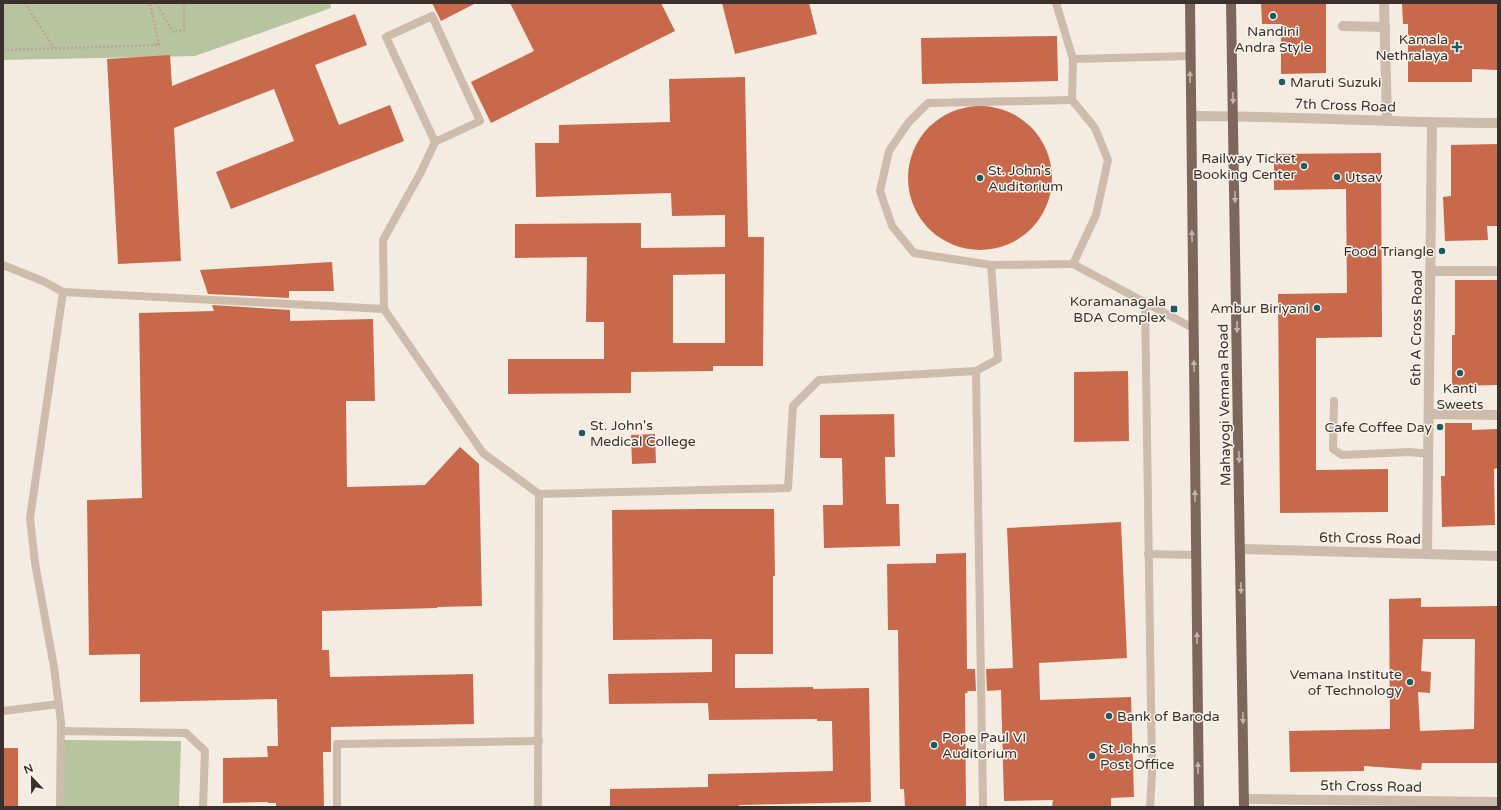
<svg xmlns="http://www.w3.org/2000/svg" width="1501" height="810" viewBox="0 0 1501 810" font-family="'Varela Round',sans-serif">
  <style>
    .green { fill: #b8c4a0 }
    .building { fill: #c8694b; fill-rule: evenodd }
    .lines { fill: none; stroke-linecap: round; stroke-linejoin: round }
    .path { stroke: #b9a596; stroke-width: 2.5; stroke-dasharray: 2 2; stroke-linecap: butt }
    .service { stroke: #cdbbac; stroke-width: 8 }
    .minor { stroke: #cdbbac; stroke-width: 10 }
    .tertiary { stroke: #cdbbac; stroke-width: 10 }
    .primary { stroke: #7d675c; stroke-width: 10 }
    .oneway { fill: #c2b5ac }
    .poi-dot { fill: #1f5a5e; stroke: #fbf5ee; stroke-width: 1.5 }
    .labels { text-anchor: middle; stroke-width: 3; stroke-linejoin: round; paint-order: stroke }
    .poi-label { font-size: 14px; fill: #3b302b; stroke: #fbf5ee; text-anchor: end }
    .street-label { font-size: 14px; fill: #3b302b; stroke: #fbf5ee }
  </style>
  <rect width="100%" height="100%" fill="#f4ebe1"/>
  <g class="green">
    <path d="M 3,3 L 330,3 L 331,8 L 195,56 L 3,60 Z"/>
    <path d="M 63,740 L 181,741 L 179,807 L 62,807 Z"/>
  </g>
  <g class="building">
    <path d="M 432,3 L 476,3 L 441,21 Z"/>
    <path d="M 510,3 L 661,3 L 675,31 L 491,123 L 471,82 L 534,51 Z"/>
    <path d="M 722,3 L 809,3 L 817,34 L 735,54 Z"/>
    <path d="M 1261,3 L 1326,3 L 1326,73 L 1281,74 L 1281,24 L 1262,24 Z"/>
    <path d="M 1402,3 L 1498,3 L 1498,70 L 1472,69 L 1472,82 L 1408,82 L 1408,24 L 1403,24 Z"/>
    <path d="M 355,14 L 367,45 L 315,65 L 339,125 L 390,105 L 404,141 L 231,209 L 216,172 L 294,141 L 274,89 L 174,128 L 181,261 L 118,264 L 107,59 L 170,55 L 172,86 Z"/>
    <path d="M 1057,36 L 1058,81 L 922,84 L 921,38 Z"/>
    <path d="M 745,77 L 748,237 L 764,237 L 763,366 L 713,366 L 713,371 L 631,372 L 631,393 L 508,394 L 508,359 L 604,359 L 604,322 L 586,322 L 587,257 L 515,258 L 515,224 L 641,223 L 641,248 L 725,247 L 725,215 L 672,216 L 671,193 L 536,197 L 535,143 L 559,143 L 559,125 L 670,122 L 669,79 ZM 725,274 L 725,343 L 673,343 L 673,275 Z"/>
    <circle cx="980" cy="178" r="72"/>
    <path d="M 1498,144 L 1498,226 L 1487,226 L 1488,240 L 1445,241 L 1443,197 L 1451,196 L 1451,145 Z"/>
    <path d="M 1381,153 L 1382,337 L 1316,338 L 1316,470 L 1388,469 L 1388,512 L 1280,513 L 1278,294 L 1347,293 L 1346,189 L 1274,190 L 1274,154 Z"/>
    <path d="M 332,262 L 334,291 L 289,291 L 289,298 L 208,294 L 200,270 Z"/>
    <path d="M 1455,280 L 1497,280 L 1498,385 L 1452,386 L 1452,335 L 1455,335 Z"/>
    <path d="M 212,305 L 290,310 L 290,321 L 373,319 L 375,401 L 346,401 L 347,487 L 425,485 L 460,447 L 479,464 L 482,606 L 437,607 L 437,608 L 322,611 L 322,650 L 329,650 L 330,677 L 473,674 L 474,724 L 331,727 L 331,752 L 323,752 L 324,807 L 276,807 L 276,803 L 268,803 L 268,802 L 223,803 L 223,758 L 268,757 L 267,746 L 278,746 L 277,699 L 140,702 L 140,654 L 89,655 L 87,500 L 142,498 L 139,313 L 214,311 Z"/>
    <path d="M 1128,371 L 1129,441 L 1074,442 L 1074,372 Z"/>
    <path d="M 894,414 L 895,457 L 885,457 L 886,504 L 899,504 L 900,546 L 824,548 L 823,505 L 843,505 L 842,458 L 820,458 L 820,415 Z"/>
    <path d="M 1445,423 L 1472,423 L 1472,430 L 1498,429 L 1498,468 L 1494,469 L 1495,525 L 1442,527 L 1441,476 L 1445,476 Z"/>
    <path d="M 655,434 L 656,463 L 632,464 L 631,435 Z"/>
    <path d="M 697,509 L 774,509 L 775,576 L 773,576 L 773,654 L 735,654 L 735,688 L 813,687 L 813,689 L 869,688 L 871,802 L 739,805 L 739,807 L 610,807 L 610,789 L 708,787 L 708,774 L 833,771 L 832,721 L 817,721 L 817,719 L 709,720 L 708,703 L 609,704 L 608,674 L 712,672 L 712,639 L 613,640 L 612,510 Z"/>
    <path d="M 1121,522 L 1127,658 L 1039,663 L 1040,700 L 1131,697 L 1134,797 L 1111,798 L 1111,807 L 1052,807 L 1053,800 L 1004,801 L 1001,690 L 987,691 L 986,669 L 1013,668 L 1007,528 Z"/>
    <path d="M 966,553 L 967,669 L 975,669 L 976,691 L 967,691 L 968,693 L 965,693 L 966,807 L 905,807 L 904,789 L 900,789 L 898,630 L 888,630 L 887,564 L 936,563 L 936,554 Z"/>
    <path d="M 1421,598 L 1421,607 L 1498,606 L 1498,763 L 1422,763 L 1421,770 L 1364,766 L 1364,771 L 1290,772 L 1289,731 L 1390,729 L 1389,599 ZM 1423,639 L 1475,639 L 1474,729 L 1420,731 L 1418,692 L 1430,693 L 1431,672 L 1421,671 Z"/>
    <rect x="3" y="748" width="15" height="59"/>
  </g>
  <g class="lines">
    <g class="path">
      <path d="M 25,3 L 54,48"/>
      <path d="M 156,3 L 173,32 L 184,30 L 184,3"/>
      <path d="M 3,50 L 159,45 L 150,3"/>
    </g>
    <g class="service">
      <path d="M 1073,59 L 1190,56"/>
      <path d="M 435,142 L 386,37 L 432,16 L 480,121 L 435,142 L 421,172 L 383,240 L 384,309 L 483,453 L 539,494 L 788,488 L 793,406 L 819,380 L 976,371 L 983,807"/>
      <path d="M 1073,264 L 1193,328"/>
      <path d="M 3,265 L 45,282 L 63,292 L 384,309"/>
      <path d="M 991,265 L 914,253 L 892,226 L 880,191 L 889,151 L 908,123 L 928,103 L 1072,100"/>
      <path d="M 1145,301 L 1152,774 L 1150,807"/>
      <path d="M 976,371 L 998,359 L 991,265 L 1073,264 L 1096,215 L 1108,160 L 1095,128 L 1072,100 L 1073,59 L 1056,3"/>
      <path d="M 1334,401 L 1333,449 L 1342,455 L 1409,452 L 1429,454"/>
      <path d="M 1148,554 L 1196,555"/>
      <path d="M 3,711 L 59,704"/>
      <path d="M 61,731 L 186,733 L 205,751 L 203,807"/>
      <path d="M 60,807 L 61,722 L 54,667 L 35,563 L 30,518 L 63,292"/>
      <path d="M 337,807 L 337,744 L 539,741"/>
      <path d="M 538,807 L 539,494"/>
    </g>
    <g class="minor">
      <path d="M 1384,3 L 1387,120"/>
      <path d="M 1343,26 L 1385,27"/>
      <path d="M 1431,271 L 1498,271"/>
      <path d="M 1429,414 L 1498,415"/>
      <path d="M 1241,549 L 1498,556"/>
      <path d="M 1427,554 L 1432,123"/>
      <path d="M 1244,799 L 1498,802"/>
    </g>
    <path class="tertiary" d="M 1191,116 C 1293,116 1396,123 1498,123"/>
    <g class="primary">
      <path d="M 1190,3 L 1199,807"/>
      <path d="M 1231,3 L 1244,807"/>
    </g>
  </g>
  <defs><path id="oneway-solid" d="M-6-.8H1V-3.2L6.5 0L1 3.2V.8H-6Z"/></defs>
  <g class="oneway">
    <use href="#oneway-solid" transform="translate(1190 77) rotate(-90)"/>
    <use href="#oneway-solid" transform="translate(1233 98) rotate(89)"/>
    <use href="#oneway-solid" transform="translate(1235 197) rotate(89)"/>
    <use href="#oneway-solid" transform="translate(1192 236) rotate(-91)"/>
    <use href="#oneway-solid" transform="translate(1237 327) rotate(89)"/>
    <use href="#oneway-solid" transform="translate(1194 366) rotate(-91)"/>
    <use href="#oneway-solid" transform="translate(1239 457) rotate(89)"/>
    <use href="#oneway-solid" transform="translate(1195 496) rotate(-91)"/>
    <use href="#oneway-solid" transform="translate(1241 588) rotate(89)"/>
    <use href="#oneway-solid" transform="translate(1197 638) rotate(-91)"/>
    <use href="#oneway-solid" transform="translate(1243 718) rotate(89)"/>
    <use href="#oneway-solid" transform="translate(1198 768) rotate(-91)"/>
  </g>
  <g class="poi-dot">
    <circle cx="1273" cy="16" r="4"/>
    <path d="M1455 41h4v4h4v4h-4v4h-4v-4h-4v-4h4z"/>
    <circle cx="1282" cy="82" r="4"/>
    <circle cx="1304" cy="166" r="4"/>
    <circle cx="1337" cy="177" r="4"/>
    <circle cx="980" cy="178" r="4"/>
    <circle cx="1442" cy="251" r="4"/>
    <circle cx="1317" cy="308" r="4"/>
    <rect x="1170" y="305" width="8" height="8" rx="2"/>
    <circle cx="1460" cy="373" r="4"/>
    <circle cx="1440" cy="427" r="4"/>
    <circle cx="582" cy="433" r="4"/>
    <circle cx="1410" cy="682" r="4"/>
    <circle cx="1109" cy="716" r="4"/>
    <circle cx="934" cy="745" r="4"/>
    <circle cx="1092" cy="756" r="4"/>
  </g>
  <g class="labels">
    <g class="poi-label">
      <text x="1273" y="36" text-anchor="middle">Nandini<tspan x="1273" dy="16">Andra Style</tspan></text>
      <text x="1448" y="44">Kamala<tspan x="1448" dy="16">Nethralaya</tspan></text>
      <text x="1290" y="87" text-anchor="start">Maruti Suzuki</text>
      <text x="1296" y="163">Railway Ticket<tspan x="1296" dy="16">Booking Center</tspan></text>
      <text x="988" y="175" text-anchor="start">St. John's<tspan x="988" dy="16">Auditorium</tspan></text>
      <text x="1345" y="182" text-anchor="start">Utsav</text>
      <text x="1434" y="256">Food Triangle</text>
      <text x="1166" y="306">Koramanagala<tspan x="1166" dy="16">BDA Complex</tspan></text>
      <text x="1309" y="313">Ambur Biriyani</text>
      <text x="1460" y="393" text-anchor="middle">Kanti<tspan x="1460" dy="16">Sweets</tspan></text>
      <text x="590" y="430" text-anchor="start">St. John's<tspan x="590" dy="16">Medical College</tspan></text>
      <text x="1432" y="432">Cafe Coffee Day</text>
      <text x="1402" y="679">Vemana Institute<tspan x="1402" dy="16">of Technology</tspan></text>
      <text x="1117" y="721" text-anchor="start">Bank of Baroda</text>
      <text x="942" y="742" text-anchor="start">Pope Paul VI<tspan x="942" dy="16">Auditorium</tspan></text>
      <text x="1100" y="753" text-anchor="start">St Johns<tspan x="1100" dy="16">Post Office</tspan></text>
    </g>
    <g class="street-label">
      <text transform="translate(1345 105) rotate(2)" y="5">7th Cross Road</text>
      <text transform="translate(1416 328) rotate(-89)" y="5">6th A Cross Road</text>
      <text transform="translate(1224 405) rotate(-91)" y="5">Mahayogi Vemana Road</text>
      <text transform="translate(1370 538) rotate(1)" y="5">6th Cross Road</text>
      <text transform="translate(1371 786) rotate(1)" y="5">5th Cross Road</text>
    </g>
  </g>
  <rect width="1501" height="810" fill="none" stroke="#3b302b" stroke-width="8"/>
  <g transform="translate(32 778) rotate(338)" stroke="#fbf5ee" stroke-width="3" paint-order="stroke">
  <path d="M0-3L7 15L0 10L-7 15Z" fill="#3b302b"/>
  <text y="-6" font-size="11" font-weight="bold" text-anchor="middle" fill="#3b302b">N</text>
  </g>
</svg>
